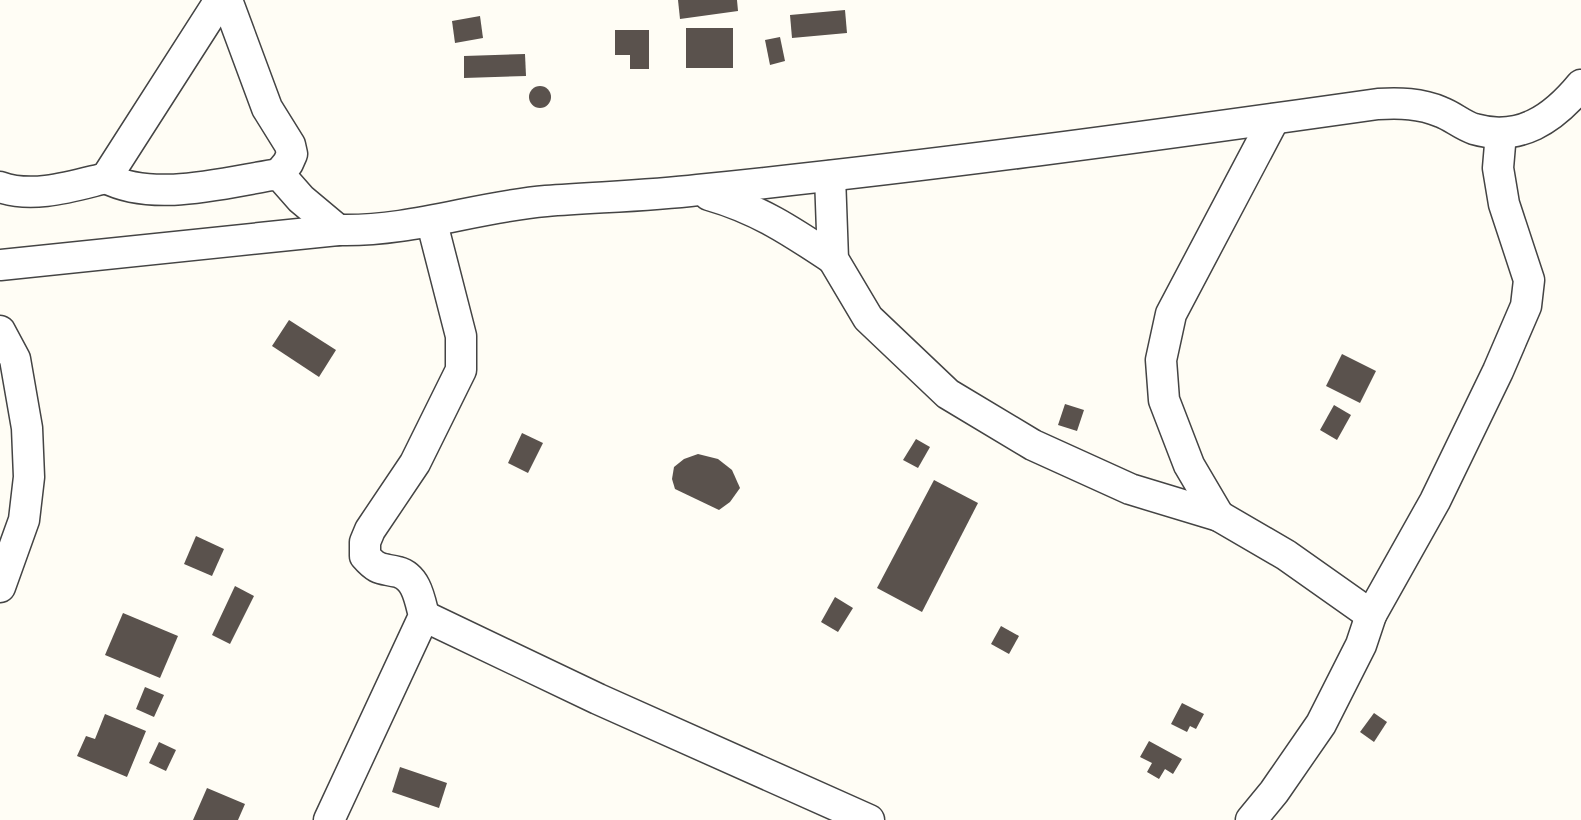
<svg xmlns="http://www.w3.org/2000/svg" width="1581" height="820" viewBox="0 0 1581 820" font-family="Merriweather,serif">
  <style>
    .building { fill: #5a524d }
    .lines { fill: none; stroke-linecap: round; stroke-linejoin: round }
    .minor-casing { stroke: #444; stroke-width: 33 }
    .minor { stroke: #fff; stroke-width: 30 }
  </style>
  <rect width="100%" height="100%" fill="#fffdf5"/>
  <g class="building">
    <path d="M 678,0 L 737,0 L 738,11 L 680,19 Z"/>
    <path d="M 845,10 L 847,33 L 792,38 L 790,15 Z"/>
    <path d="M 480,16 L 483,38 L 455,43 L 452,21 Z"/>
    <rect x="686" y="28" width="47" height="40"/>
    <path d="M 615,30 L 649,30 L 649,69 L 630,69 L 630,55 L 615,55 Z"/>
    <path d="M 780,37 L 785,61 L 770,65 L 765,40 Z"/>
    <path d="M 525,54 L 526,76 L 464,78 L 464,56 Z"/>
    <circle cx="540" cy="97" r="11"/>
    <path d="M 289,320 L 336,350 L 319,377 L 272,346 Z"/>
    <path d="M 1342,354 L 1376,371 L 1360,403 L 1326,386 Z"/>
    <path d="M 1065,404 L 1084,410 L 1077,431 L 1058,425 Z"/>
    <path d="M 1334,405 L 1351,415 L 1337,440 L 1320,430 Z"/>
    <path d="M 522,433 L 543,443 L 528,473 L 508,463 Z"/>
    <path d="M 916,439 L 930,447 L 918,468 L 903,460 Z"/>
    <path d="M 698,454 L 718,459 L 732,470 L 740,488 L 730,502 L 719,510 L 675,489 L 672,479 L 674,467 L 684,459 Z"/>
    <path d="M 934,480 L 978,503 L 922,612 L 877,588 Z"/>
    <path d="M 196,536 L 224,549 L 212,576 L 184,564 Z"/>
    <path d="M 235,586 L 254,596 L 230,644 L 212,635 Z"/>
    <path d="M 835,597 L 853,608 L 838,632 L 821,622 Z"/>
    <path d="M 123,613 L 178,636 L 160,678 L 105,655 Z"/>
    <path d="M 1001,626 L 1019,636 L 1009,654 L 991,644 Z"/>
    <path d="M 145,687 L 164,695 L 154,717 L 136,709 Z"/>
    <path d="M 1182,703 L 1204,714 L 1196,729 L 1190,726 L 1187,732 L 1171,724 Z"/>
    <path d="M 1374,713 L 1387,722 L 1374,742 L 1360,732 Z"/>
    <path d="M 105,714 L 146,731 L 127,777 L 77,756 L 86,736 L 95,739 Z"/>
    <path d="M 1149,741 L 1182,759 L 1173,774 L 1165,769 L 1159,779 L 1147,772 L 1152,763 L 1140,757 Z"/>
    <path d="M 159,742 L 176,750 L 166,771 L 149,763 Z"/>
    <path d="M 400,767 L 447,783 L 439,808 L 392,792 Z"/>
    <path d="M 207,788 L 245,804 L 238,820 L 193,820 Z"/>
  </g>
  <g class="lines">
    <g class="minor-casing">
      <g id="minor">
        <path d="M 227,0 L 267,108 L 290,145 L 292,154 L 288,163 L 279,174"/>
        <path d="M 830,176 L 833,259 L 868,318 L 948,394 L 1033,445 L 1130,489 L 1219,516 L 1286,555 L 1371,615"/>
        <path d="M 106,178 C 155,203 226,182 279,174 L 301,199 L 338,230"/>
        <path d="M 0,187 C 33,199 73,186 106,178 L 220,0"/>
        <path d="M 709,195 C 758,209 791,231 833,259"/>
        <path d="M 0,265 L 338,230 C 411,232 475,207 546,201 C 597,197 648,196 698,190 C 925,167 1152,136 1378,104 C 1400,103 1420,103 1441,112 C 1452,116 1462,125 1474,129 C 1520,142 1553,119 1581,85"/>
        <path d="M 0,331 L 15,359 L 27,428 L 29,477 L 24,520 L 0,587"/>
        <path d="M 1219,516 L 1189,465 L 1164,400 L 1161,360 L 1171,314 L 1274,119"/>
        <path d="M 424,616 L 598,699 L 869,820"/>
        <path d="M 329,820 L 424,616 C 420,601 417,577 398,572 C 381,568 378,571 365,556 L 365,542 L 370,530 L 415,463 L 461,370 L 461,336 L 432,223"/>
        <path d="M 1251,820 L 1274,792 L 1321,724 L 1361,645 L 1371,615 L 1435,501 L 1498,371 L 1526,306 L 1529,280 L 1504,204 L 1498,168 L 1501,133"/>
      </g>
    </g>
    <use href="#minor" class="minor"/>
  </g>
</svg>
